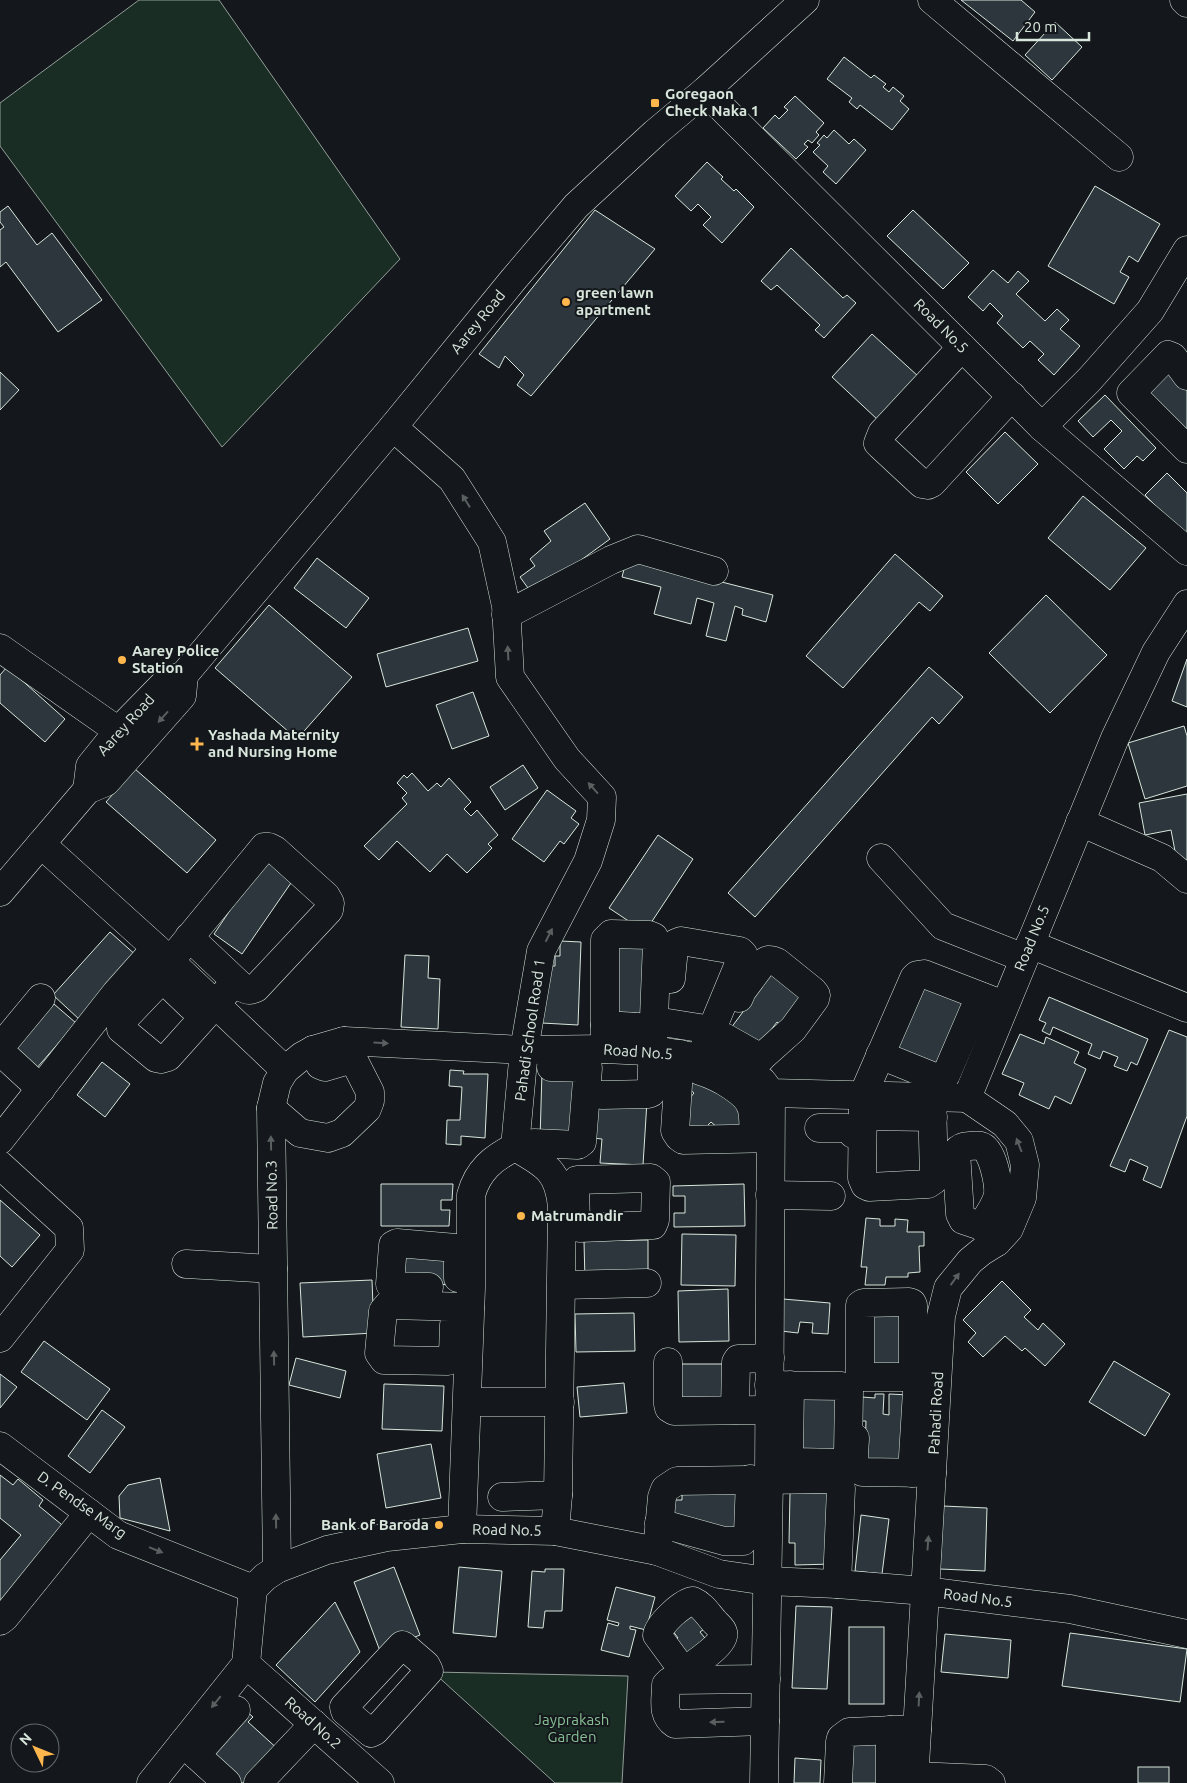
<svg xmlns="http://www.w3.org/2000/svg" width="1187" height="1783" viewBox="0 0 1187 1783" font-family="Ubuntu,sans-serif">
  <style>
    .green { fill: #1a2d24; stroke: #939e99 }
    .building { fill: #2c363c; stroke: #d8e6dc }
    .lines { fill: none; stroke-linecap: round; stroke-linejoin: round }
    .minor-casing { stroke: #d8e6dc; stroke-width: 29 }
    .minor { stroke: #14181c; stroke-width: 28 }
    .oneway { fill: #59605f }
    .poi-dot { fill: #ffb74d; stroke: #14181c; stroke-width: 2 }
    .labels { text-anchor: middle; stroke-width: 4; stroke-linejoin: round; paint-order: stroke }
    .poi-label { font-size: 15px; font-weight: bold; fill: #d8e6dc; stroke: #14181c; text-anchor: start }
    .street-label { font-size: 15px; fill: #d8e6dc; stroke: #14181c }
    .park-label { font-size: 15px; fill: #8ac095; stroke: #14181c }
  </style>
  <rect width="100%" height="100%" fill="#14181c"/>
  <g class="green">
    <path d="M 139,0 L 219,0 L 400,259 L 222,447 L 0,146 L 0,103 Z"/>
    <path d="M 433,1672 L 628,1676 L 622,1783 L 555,1783 Z"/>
  </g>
  <g class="building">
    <path d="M 961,0 L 1021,0 L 1035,12 L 1013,41 Z"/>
    <path d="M 1055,22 L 1082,47 L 1052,80 L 1025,55 Z"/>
    <path d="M 844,57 L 871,78 L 874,75 L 886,84 L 883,87 L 889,92 L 893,87 L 904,96 L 900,101 L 909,109 L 892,130 L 860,105 L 857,109 L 849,102 L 852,98 L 827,79 Z"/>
    <path d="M 795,96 L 824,123 L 816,132 L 819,135 L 812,143 L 808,140 L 804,144 L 808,147 L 796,159 L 763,128 L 775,115 L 779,119 L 788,110 L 784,107 Z"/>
    <path d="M 834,130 L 849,144 L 854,139 L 866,150 L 836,184 L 823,172 L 828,166 L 813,152 L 820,145 L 817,143 L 824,135 L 827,138 Z"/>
    <path d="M 707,162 L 723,177 L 721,179 L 734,191 L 736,189 L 754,207 L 722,243 L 703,225 L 711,217 L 698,204 L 691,211 L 675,196 Z"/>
    <path d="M 1095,186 L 1160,224 L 1138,262 L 1129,256 L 1120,272 L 1129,277 L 1114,304 L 1048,266 Z"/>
    <path d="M 8,206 L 37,245 L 52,233 L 102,300 L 58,332 L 6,262 L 0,267 L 0,230 L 4,227 L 0,222 L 0,212 Z"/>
    <path d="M 595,210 L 655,249 L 531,396 L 517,385 L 524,375 L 505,356 L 499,368 L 479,354 Z"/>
    <path d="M 913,210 L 969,263 L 943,289 L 887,236 Z"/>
    <path d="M 791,248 L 843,298 L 847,295 L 856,303 L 824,338 L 815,330 L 820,325 L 777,285 L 771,290 L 761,281 Z"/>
    <path d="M 993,270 L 1008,283 L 1018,271 L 1029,281 L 1016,294 L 1045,321 L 1057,309 L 1069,320 L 1060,329 L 1080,346 L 1054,375 L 1038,360 L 1044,354 L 1030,341 L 1023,348 L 997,323 L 1003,316 L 990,303 L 983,311 L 968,297 Z"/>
    <path d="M 872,334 L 919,377 L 878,420 L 832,377 Z"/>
    <path d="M 1169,362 L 1187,385 L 1187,441 L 1138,393 Z"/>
    <path d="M 0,372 L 19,390 L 0,410 Z"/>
    <path d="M 1105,395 L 1156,448 L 1143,461 L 1137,456 L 1124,469 L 1104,449 L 1122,431 L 1111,420 L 1093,437 L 1078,421 Z"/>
    <path d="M 1005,432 L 1038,464 L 998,504 L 966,472 Z"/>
    <path d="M 1167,473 L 1187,493 L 1187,538 L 1145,495 Z"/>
    <path d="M 1083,496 L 1146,548 L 1110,590 L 1048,538 Z"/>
    <path d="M 585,503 L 610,539 L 533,595 L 520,577 L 535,566 L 530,559 L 551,541 L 544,531 Z"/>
    <path d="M 895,554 L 943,596 L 930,611 L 919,602 L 843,688 L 806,656 Z"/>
    <path d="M 317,558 L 369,598 L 346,628 L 294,588 Z"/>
    <path d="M 627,558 L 773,595 L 766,622 L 742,615 L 743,609 L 735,606 L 726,641 L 706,636 L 714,603 L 697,598 L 691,624 L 654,614 L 661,587 L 622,577 Z"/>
    <path d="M 1046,595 L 1107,655 L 1050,713 L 989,653 Z"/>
    <path d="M 269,605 L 352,677 L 297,739 L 215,668 Z"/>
    <path d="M 468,628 L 478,661 L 386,687 L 377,654 Z"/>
    <path d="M 1187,659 L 1187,707 L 1172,701 Z"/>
    <path d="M 7,667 L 65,719 L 45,742 L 0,703 L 0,675 Z"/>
    <path d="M 929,667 L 963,697 L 939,724 L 932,717 L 755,917 L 728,893 Z"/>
    <path d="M 473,692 L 489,736 L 452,749 L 436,705 Z"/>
    <path d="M 1184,726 L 1187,736 L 1187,786 L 1145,799 L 1128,743 Z"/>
    <path d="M 523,765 L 538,788 L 505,810 L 490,787 Z"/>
    <path d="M 135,769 L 216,840 L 187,873 L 106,802 Z"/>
    <path d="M 412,773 L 428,791 L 437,783 L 441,787 L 449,778 L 471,802 L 464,809 L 471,816 L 477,810 L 498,835 L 488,844 L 492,848 L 467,873 L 447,854 L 430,872 L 397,841 L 379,860 L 364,846 L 407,804 L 402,798 L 407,793 L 397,783 L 404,775 L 407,778 Z"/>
    <path d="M 547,790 L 576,811 L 571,818 L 579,824 L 564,844 L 560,841 L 544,862 L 512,839 Z"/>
    <path d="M 1187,794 L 1187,866 L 1178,867 L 1171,830 L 1145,835 L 1139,803 Z"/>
    <path d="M 658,835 L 693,859 L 645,932 L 609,908 Z"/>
    <path d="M 264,860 L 293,880 L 242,954 L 214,934 Z"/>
    <path d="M 110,932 L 138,957 L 80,1020 L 53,995 Z"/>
    <path d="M 612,940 L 651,941 L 649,1021 L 635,1020 L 636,1013 L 610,1012 Z"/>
    <path d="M 560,941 L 581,942 L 578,1025 L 542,1023 L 544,966 L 555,966 L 555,956 L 560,956 Z"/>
    <path d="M 405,955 L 429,956 L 428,978 L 440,979 L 438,1029 L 401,1027 Z"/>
    <path d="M 767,963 L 812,996 L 787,1030 L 777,1022 L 758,1047 L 728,1032 L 751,1001 Z"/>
    <path d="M 923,981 L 972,1003 L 941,1074 L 895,1054 Z"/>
    <path d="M 1049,997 L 1148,1039 L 1137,1065 L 1131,1062 L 1127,1071 L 1114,1066 L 1118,1057 L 1103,1051 L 1100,1059 L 1088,1054 L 1092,1044 L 1053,1027 L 1050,1035 L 1042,1031 L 1046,1023 L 1039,1020 Z"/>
    <path d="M 47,998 L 76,1023 L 35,1070 L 6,1046 Z"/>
    <path d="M 1169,1030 L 1187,1037 L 1187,1116 L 1161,1188 L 1143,1180 L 1148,1167 L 1130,1159 L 1125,1172 L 1110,1166 Z"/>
    <path d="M 1020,1034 L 1044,1044 L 1046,1037 L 1079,1052 L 1074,1063 L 1086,1069 L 1071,1104 L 1055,1096 L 1049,1109 L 1019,1095 L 1024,1083 L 1002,1074 Z"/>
    <path d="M 102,1062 L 130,1084 L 105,1117 L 77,1095 Z"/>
    <path d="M 450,1070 L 464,1071 L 463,1074 L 488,1074 L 485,1138 L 461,1136 L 461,1145 L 446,1144 L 447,1120 L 460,1120 L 462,1087 L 449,1086 Z"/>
    <path d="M 542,1071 L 582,1072 L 581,1141 L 540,1140 Z"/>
    <path d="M 692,1071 L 748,1114 L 735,1135 L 727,1136 L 711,1122 L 703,1130 L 681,1128 L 680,1110 L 694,1093 L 682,1083 Z"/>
    <path d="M 595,1099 L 647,1101 L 643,1165 L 600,1163 L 602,1139 L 593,1138 Z"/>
    <path d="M 381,1184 L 453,1184 L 452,1200 L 441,1200 L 441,1210 L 450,1210 L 449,1226 L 381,1226 Z"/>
    <path d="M 744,1184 L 745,1226 L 674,1227 L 674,1213 L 685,1213 L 685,1196 L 673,1196 L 673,1186 Z"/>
    <path d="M 0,1200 L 40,1235 L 12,1267 L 0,1256 Z"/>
    <path d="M 866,1218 L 880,1219 L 880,1226 L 895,1226 L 895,1219 L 908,1220 L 907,1232 L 924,1232 L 924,1246 L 919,1246 L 920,1272 L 908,1273 L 908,1277 L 886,1277 L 885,1285 L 865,1285 L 867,1267 L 861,1267 Z"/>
    <path d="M 682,1234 L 736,1235 L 735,1286 L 681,1285 Z"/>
    <path d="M 648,1240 L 648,1280 L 585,1281 L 584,1241 Z"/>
    <path d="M 395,1246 L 455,1249 L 453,1285 L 393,1282 Z"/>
    <path d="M 372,1280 L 374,1333 L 303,1337 L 300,1283 Z"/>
    <path d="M 1002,1281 L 1031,1310 L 1024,1317 L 1038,1330 L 1043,1323 L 1065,1344 L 1045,1366 L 1025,1348 L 1022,1351 L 1005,1336 L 983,1357 L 968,1342 L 976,1333 L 963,1320 Z"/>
    <path d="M 728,1289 L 729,1341 L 679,1342 L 678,1291 Z"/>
    <path d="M 783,1299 L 830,1303 L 828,1334 L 812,1333 L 813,1323 L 800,1322 L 798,1333 L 781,1331 Z"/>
    <path d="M 907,1306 L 906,1374 L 866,1374 L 864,1307 Z"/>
    <path d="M 634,1313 L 635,1351 L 576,1352 L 575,1314 Z"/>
    <path d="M 44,1341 L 110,1389 L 87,1420 L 21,1372 Z"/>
    <path d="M 296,1358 L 346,1371 L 340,1398 L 289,1385 Z"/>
    <path d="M 1114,1361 L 1170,1394 L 1145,1436 L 1089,1402 Z"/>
    <path d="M 674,1364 L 731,1364 L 731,1407 L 673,1406 Z"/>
    <path d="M 0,1374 L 17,1387 L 0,1408 Z"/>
    <path d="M 624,1383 L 627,1413 L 580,1417 L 577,1387 Z"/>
    <path d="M 384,1384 L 444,1386 L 442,1431 L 382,1429 Z"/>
    <path d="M 797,1388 L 844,1389 L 842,1459 L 795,1457 Z"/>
    <path d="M 875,1394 L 884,1394 L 883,1414 L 889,1415 L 889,1394 L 910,1395 L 908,1463 L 860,1468 L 865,1456 L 866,1421 L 862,1421 L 862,1397 L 875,1398 Z"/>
    <path d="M 102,1410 L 125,1427 L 90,1473 L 68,1456 Z"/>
    <path d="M 431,1444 L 441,1498 L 386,1508 L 377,1454 Z"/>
    <path d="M 0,1475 L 13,1485 L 18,1479 L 43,1500 L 39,1506 L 67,1529 L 0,1612 L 0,1560 L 21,1535 L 0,1518 Z"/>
    <path d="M 160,1478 L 170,1531 L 120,1518 L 119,1496 L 128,1485 Z"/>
    <path d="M 682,1484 L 744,1484 L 743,1536 L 673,1522 L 673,1500 L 682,1500 Z"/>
    <path d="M 790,1493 L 834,1493 L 833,1564 L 795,1565 L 795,1543 L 789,1543 Z"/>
    <path d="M 943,1506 L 987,1508 L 985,1571 L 940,1569 Z"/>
    <path d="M 861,1515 L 889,1519 L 882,1574 L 855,1571 Z"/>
    <path d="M 394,1567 L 420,1635 L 380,1651 L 354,1582 Z"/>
    <path d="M 459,1567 L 502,1571 L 496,1637 L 453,1633 Z"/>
    <path d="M 545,1569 L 564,1569 L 562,1611 L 545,1611 L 543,1628 L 528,1627 L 532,1571 L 545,1572 Z"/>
    <path d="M 616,1587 L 655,1597 L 646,1630 L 630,1626 L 630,1629 L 636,1630 L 629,1657 L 601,1650 L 608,1623 L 618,1626 L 619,1623 L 607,1620 Z"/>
    <path d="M 335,1602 L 360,1652 L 315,1702 L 276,1665 Z"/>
    <path d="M 796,1606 L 832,1607 L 827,1689 L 792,1688 Z"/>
    <path d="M 694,1612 L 707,1627 L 700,1632 L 709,1643 L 683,1664 L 668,1645 L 678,1638 L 667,1623 Z"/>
    <rect x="849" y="1627" width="35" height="77"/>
    <path d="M 1070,1633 L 1187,1649 L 1180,1702 L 1062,1686 Z"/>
    <path d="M 945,1634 L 1011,1640 L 1008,1678 L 941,1672 Z"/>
    <path d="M 243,1708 L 253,1717 L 248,1722 L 280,1751 L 250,1783 L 233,1783 L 206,1758 Z"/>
    <path d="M 887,1739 L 887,1783 L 844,1783 L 844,1740 Z"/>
    <path d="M 795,1758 L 821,1760 L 820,1783 L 794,1783 Z"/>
    <rect x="1138" y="1767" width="31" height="16"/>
  </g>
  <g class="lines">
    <g class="minor-casing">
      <g id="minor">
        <path d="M 932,0 L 1119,157"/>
        <path d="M 1184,0 L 1187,3"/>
        <path d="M 705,91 L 1042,427 L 1187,551"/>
        <path d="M 962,347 L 882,433 L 878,443 L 880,445 L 922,484 L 928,485 L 932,483 L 1012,396"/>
        <path d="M 1187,376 L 1173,357 L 1168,355 L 1131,393 L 1187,449"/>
        <path d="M 393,427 L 452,479 L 492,542 L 506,606 L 510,677 L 567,759 L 602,797 L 601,820 L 588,861 L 541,951 L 524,1050 L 515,1147"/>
        <path d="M 1042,427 L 1089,380 L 1150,311 L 1187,250"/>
        <path d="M 506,615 L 611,560 L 638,549 L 714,571"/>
        <path d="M 0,648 L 134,742"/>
        <path d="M 87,790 L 90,766 L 119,730 L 166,682 L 184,675 L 393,427 L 513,280 L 576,206 L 655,133 L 705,91 L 805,0"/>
        <path d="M 1080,822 L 1162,858 L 1187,879"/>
        <path d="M 41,844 L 156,948"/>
        <path d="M 881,858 L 943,926 L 1024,958"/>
        <path d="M 0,892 L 87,790 L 106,782 L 182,696 L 184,675"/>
        <path d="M 1030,944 L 1187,1008"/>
        <path d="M 170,961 L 260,852 L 264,847 L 269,847 L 275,850 L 326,896 L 330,903 L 329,910 L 256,988 C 250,991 247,991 242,987 L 189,937"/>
        <path d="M 671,979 L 674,948 L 676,943 L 681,941 L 740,951 L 743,954 L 700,1058"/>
        <path d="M 41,998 L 2,1045 L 0,1049 L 2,1053 L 41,1089"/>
        <path d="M 739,998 L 742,991 L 762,964 C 767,959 770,959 777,962 L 813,991 L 816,995 L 815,999 L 793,1029 L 746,1071"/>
        <path d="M 191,1006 L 167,983 L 163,981 L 160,981 L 121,1022 L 121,1029 L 156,1058 L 161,1059 L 168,1057 L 228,990"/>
        <path d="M 668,1023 L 712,1030"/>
        <path d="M 605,1025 L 654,1028"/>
        <path d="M 724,1037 L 761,1058"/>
        <path d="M 313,1050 L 320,1065 L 325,1067 L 352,1059"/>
        <path d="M 680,1054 L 675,1131 L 679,1137 L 683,1140 L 770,1138"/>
        <path d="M 880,1055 L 937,1078 L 942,1078 L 946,1075 L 980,996"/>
        <path d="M 700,1071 C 716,1076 749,1092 752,1110 C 754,1119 753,1129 754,1138"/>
        <path d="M 937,1080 L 932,1097 L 934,1180 L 928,1184 L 869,1187 L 865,1185 L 862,1178 L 863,1095 L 914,978 L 917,975 L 924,974 L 1004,1005"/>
        <path d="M 602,1095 L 648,1094 L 651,1093 L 657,943 L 654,937 L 649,935 L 611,934 L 605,940 L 605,1049"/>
        <path d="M 967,1098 L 1115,738 L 1156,652 L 1187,604"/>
        <path d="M 271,1108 L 300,1133 L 328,1138 L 342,1133 L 367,1109 L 370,1101 L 370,1092 L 344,1041"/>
        <path d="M 863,1116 L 933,1117"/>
        <path d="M 819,1128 L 847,1128 L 851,1130 L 853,1134"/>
        <path d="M 0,1140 L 116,993 L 156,948 L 285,1070"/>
        <path d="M 534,1143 L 578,1145 L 582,1142 L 588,1068 L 551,1067"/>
        <path d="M 515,1147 C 545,1164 559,1171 562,1207 L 558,1495 L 555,1531"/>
        <path d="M 0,1165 L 69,1228 L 70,1250 L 0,1338"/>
        <path d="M 651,1178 L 656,1182 L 655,1220 L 653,1225 L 580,1228 L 576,1224 L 575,1185 L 577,1180 Z"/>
        <path d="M 770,1195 L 831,1196"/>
        <path d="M 981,1226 C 988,1216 995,1207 998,1195 C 999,1185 993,1149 981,1146 C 978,1145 972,1146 969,1146 C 963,1146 960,1147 956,1152 L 960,1214 L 963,1220 L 981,1226 L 997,1242"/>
        <path d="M 186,1264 L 273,1269"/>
        <path d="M 562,1285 L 647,1283"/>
        <path d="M 429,1287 L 394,1286 L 390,1284 L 393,1245 L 397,1243 L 456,1248 L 458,1251 L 458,1278"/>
        <path d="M 909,1302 L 912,1303 L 913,1305 L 913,1374 L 910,1377 L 863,1377 L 860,1375 L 860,1305 L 863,1303 Z"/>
        <path d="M 454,1325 L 453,1353 L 451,1359 L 448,1361 L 384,1360 L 379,1353 L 383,1311 L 388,1305 L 470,1307"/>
        <path d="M 668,1362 L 668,1404 L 669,1408 L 674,1411 L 769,1410"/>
        <path d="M 769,1385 L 842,1386 L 849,1391 L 848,1454 L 846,1459 L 843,1463 L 794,1462 L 790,1460 L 789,1456 L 790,1385"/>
        <path d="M 468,1402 L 560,1402"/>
        <path d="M 735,1410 L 736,1362 L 738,1359 L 770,1358"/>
        <path d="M 855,1438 C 855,1450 850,1465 862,1472 L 932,1473"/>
        <path d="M 0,1446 L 118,1535 L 253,1589"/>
        <path d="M 912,1473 L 917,1391"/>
        <path d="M 502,1497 L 558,1495"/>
        <path d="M 659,1523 L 724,1541 L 743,1541 L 748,1534 L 750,1479"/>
        <path d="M 462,1529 L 471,1288 L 471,1195 C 478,1170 493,1158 515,1147"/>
        <path d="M 657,1551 L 662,1497 L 665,1489 L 677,1481 L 830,1479 L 836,1481 L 841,1488 L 837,1584"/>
        <path d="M 277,1569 L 271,1108 L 277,1083 L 285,1070 L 302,1056 L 313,1050 L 344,1041 L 524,1050 L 605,1049 L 666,1052 L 700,1058 L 746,1071 L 762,1081 L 771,1093 L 967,1098"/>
        <path d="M 253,1589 L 265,1577 L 277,1569 L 327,1550 L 387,1537 L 462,1529 L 555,1531 L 657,1551 L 719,1574 L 767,1581 L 837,1584 L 925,1591 L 1070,1609 L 1187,1634"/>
        <path d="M 693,1601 C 702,1605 707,1613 713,1620 C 716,1624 722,1628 723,1632 C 727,1643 696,1662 689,1668 L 683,1668 L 679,1665 L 657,1635 C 659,1624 683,1602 693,1601 Z"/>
        <path d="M 0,1621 L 5,1617 L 89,1513"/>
        <path d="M 402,1645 L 404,1646 L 426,1665 L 429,1671 L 375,1731 L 371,1733 L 345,1711 L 344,1707 Z"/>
        <path d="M 246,1664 L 380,1783"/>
        <path d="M 246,1664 L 253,1589"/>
        <path d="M 765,1721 L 675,1724 C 661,1715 666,1699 666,1685 L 670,1681 L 674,1680 L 766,1679"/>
        <path d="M 890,1730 L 890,1783"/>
        <path d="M 183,1743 L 227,1783"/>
        <path d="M 196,1755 L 236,1710"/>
        <path d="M 915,1776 L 986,1779 L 991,1783"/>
        <path d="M 151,1783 L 246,1664"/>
        <path d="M 258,1783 L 314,1724"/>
        <path d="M 764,1783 L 769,1479 L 771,1093"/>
        <path d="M 838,1783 L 840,1742 L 841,1738 L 849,1732 L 917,1729"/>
        <path d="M 914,1783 L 941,1316 L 948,1288 L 970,1261 L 981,1252 L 997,1242 L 1009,1229 L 1022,1198 L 1025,1165 L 1019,1141 L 1005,1124 L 967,1098"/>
      </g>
    </g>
    <use href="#minor" class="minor"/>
  </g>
  <defs><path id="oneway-solid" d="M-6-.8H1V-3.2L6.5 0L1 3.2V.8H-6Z" transform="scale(1.25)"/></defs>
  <g class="oneway">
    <use href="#oneway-solid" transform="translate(466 501) rotate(-122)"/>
    <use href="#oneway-solid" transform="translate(508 653) rotate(-93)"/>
    <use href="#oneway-solid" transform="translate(163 717) rotate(132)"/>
    <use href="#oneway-solid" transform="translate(593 788) rotate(-132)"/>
    <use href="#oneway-solid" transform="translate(549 935) rotate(-63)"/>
    <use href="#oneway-solid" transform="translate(381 1043) rotate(3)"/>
    <use href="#oneway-solid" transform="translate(271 1143) rotate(-91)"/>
    <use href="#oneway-solid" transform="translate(1019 1145) rotate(-111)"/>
    <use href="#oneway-solid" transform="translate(955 1279) rotate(-54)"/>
    <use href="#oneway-solid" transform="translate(274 1358) rotate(-91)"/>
    <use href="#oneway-solid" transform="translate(276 1521) rotate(-91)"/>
    <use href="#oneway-solid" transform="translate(928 1543) rotate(-86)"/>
    <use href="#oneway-solid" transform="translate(156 1550) rotate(22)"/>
    <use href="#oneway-solid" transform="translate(919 1699) rotate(-87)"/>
    <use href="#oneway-solid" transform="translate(216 1702) rotate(129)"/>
    <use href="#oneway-solid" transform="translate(717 1722) rotate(178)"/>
  </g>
  <g class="poi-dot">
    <rect x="650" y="98" width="10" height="10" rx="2.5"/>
    <circle cx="566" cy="302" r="5"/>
    <circle cx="122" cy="660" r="5"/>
    <path d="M194.5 736.5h5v5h5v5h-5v5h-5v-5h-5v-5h5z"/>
    <circle cx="521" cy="1216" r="5"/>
    <circle cx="439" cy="1525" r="5"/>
  </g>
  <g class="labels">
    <g class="poi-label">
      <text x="665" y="99">Goregaon<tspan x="665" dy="17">Check Naka 1</tspan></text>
      <text x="576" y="298">green lawn<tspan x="576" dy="17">apartment</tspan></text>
      <text x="132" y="656">Aarey Police<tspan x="132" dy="17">Station</tspan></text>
      <text x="208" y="740">Yashada Maternity<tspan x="208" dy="17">and Nursing Home</tspan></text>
      <text x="531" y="1221">Matrumandir</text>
      <text x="429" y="1530" text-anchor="end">Bank of Baroda</text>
    </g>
    <g class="street-label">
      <text transform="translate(478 322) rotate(-51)" y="5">Aarey Road</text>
      <text transform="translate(941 326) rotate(45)" y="5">Road No.5</text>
      <text transform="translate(126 725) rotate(-48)" y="5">Aarey Road</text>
      <text transform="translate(1032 938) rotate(-68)" y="5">Road No.5</text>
      <text transform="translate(530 1030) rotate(-82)" y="5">Pahadi School Road 1</text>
      <text transform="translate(638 1052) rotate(4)" y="5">Road No.5</text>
      <text transform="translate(272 1195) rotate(-91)" y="5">Road No.3</text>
      <text transform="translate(936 1413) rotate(-87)" y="5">Pahadi Road</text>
      <text transform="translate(82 1505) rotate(35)" y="5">D. Pendse Marg</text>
      <text transform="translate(507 1530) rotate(1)" y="5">Road No.5</text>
      <text transform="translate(978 1598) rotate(7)" y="5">Road No.5</text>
      <text transform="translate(313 1723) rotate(42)" y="5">Road No.2</text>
    </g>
    <g class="park-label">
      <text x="572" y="1725">Jayprakash<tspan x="572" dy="17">Garden</tspan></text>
    </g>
  </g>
  <g transform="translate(35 1748) rotate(313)"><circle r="24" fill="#14181c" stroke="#626a69"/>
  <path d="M0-4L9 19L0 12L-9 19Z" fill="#ffb74d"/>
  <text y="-8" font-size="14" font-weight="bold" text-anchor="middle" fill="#d8e6dc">N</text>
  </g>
  <path d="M1017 32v8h72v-8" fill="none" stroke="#d8e6dc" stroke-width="2.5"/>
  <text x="1024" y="32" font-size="15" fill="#d8e6dc" stroke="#14181c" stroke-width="4" paint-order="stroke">20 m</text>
</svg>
